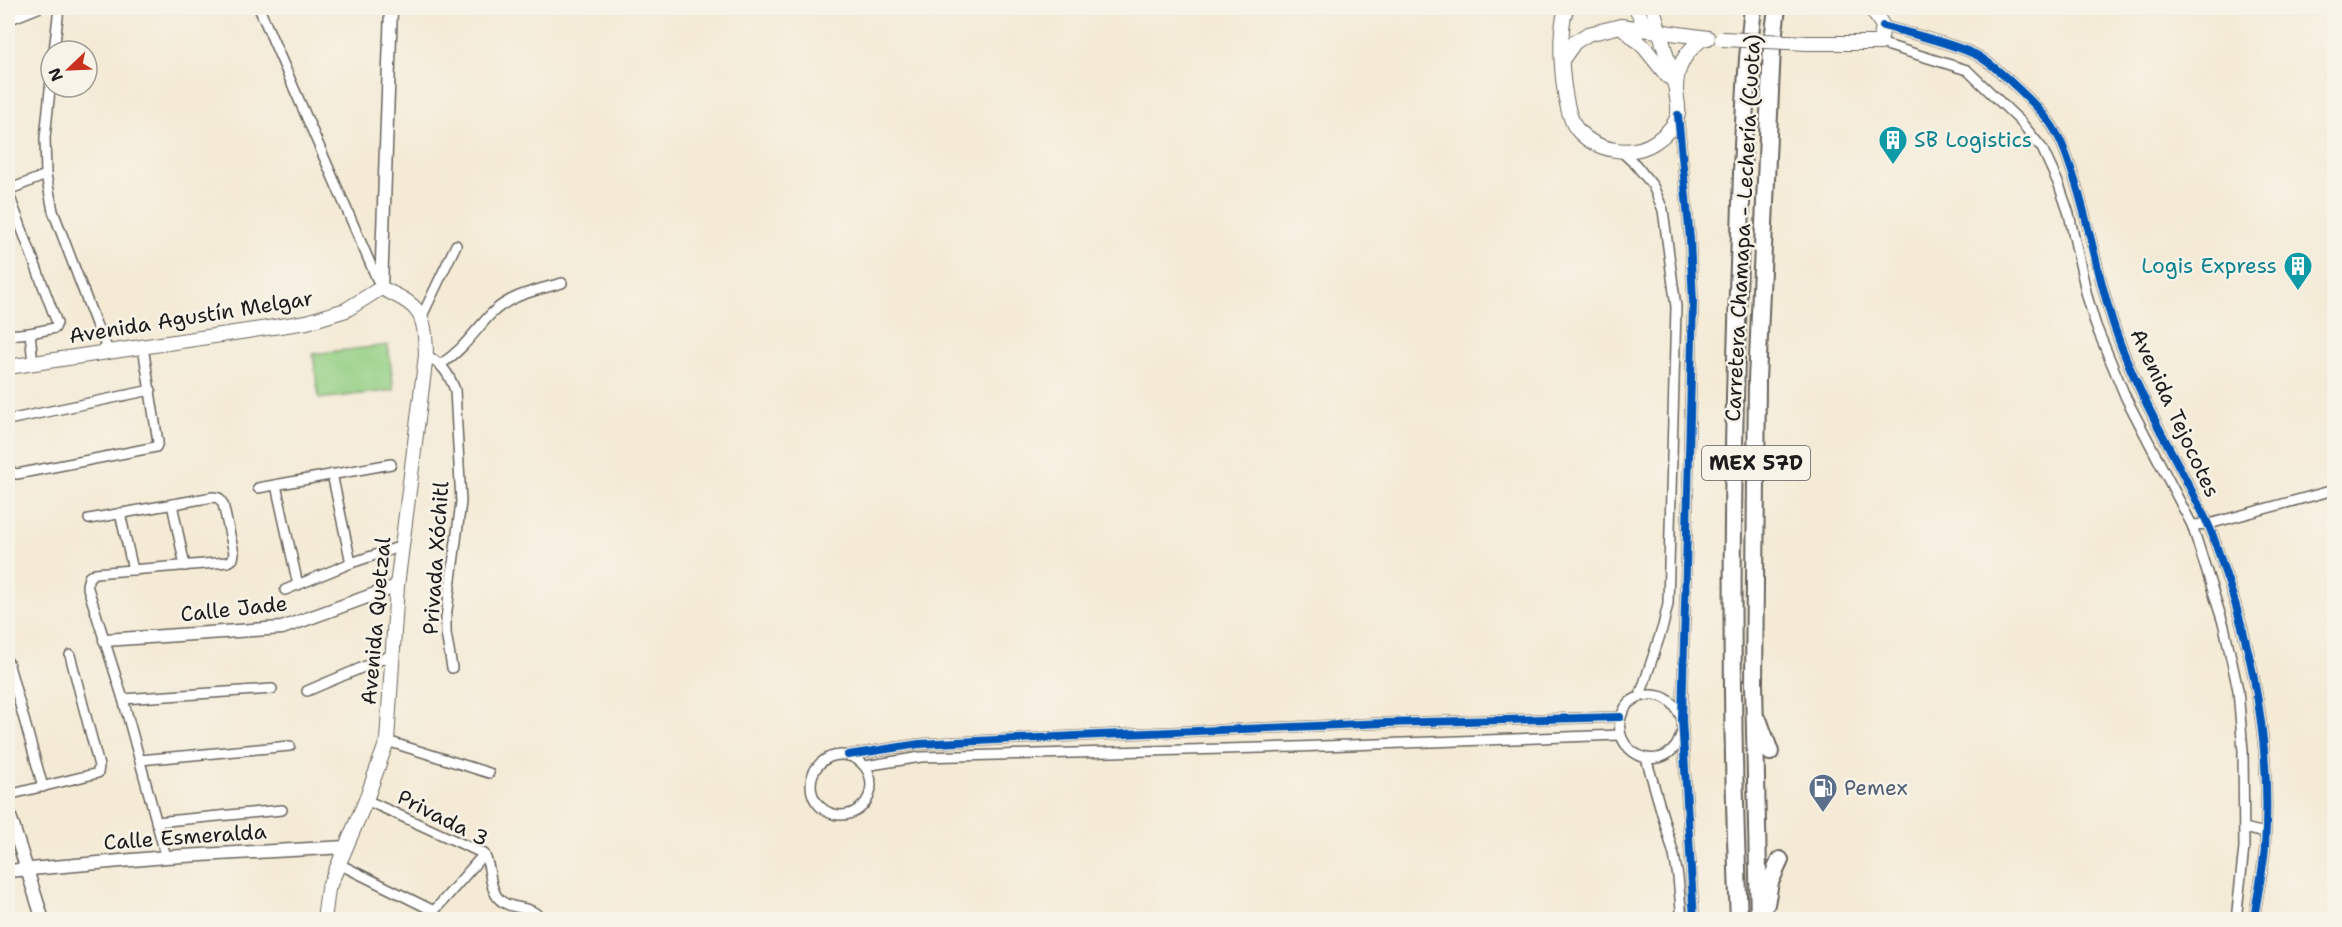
<svg xmlns="http://www.w3.org/2000/svg" width="2342" height="927" viewBox="0 0 2342 927" font-family="'Shantell Sans',sans-serif">
  <style>
    .green { fill: #93cf83; stroke: #587650; stroke-width: 1.5 }
    .lines { fill: none; stroke-linecap: round; stroke-linejoin: round }
    .minor-casing { stroke: #68645d; stroke-width: 12 }
    .tertiary-casing { stroke: #68645d; stroke-width: 15 }
    .secondary-casing { stroke: #68645d; stroke-width: 16 }
    .motorway-casing { stroke: #68645d; stroke-width: 20 }
    .minor { stroke: #fff; stroke-width: 9 }
    .tertiary { stroke: #fff; stroke-width: 12 }
    .secondary { stroke: #fff; stroke-width: 14 }
    .motorway { stroke: #fff; stroke-width: 16 }
    .secondary-bridge-casing { stroke: #68645d; stroke-width: 16; stroke-linecap: butt }
    .secondary-bridge { stroke: #fff; stroke-width: 14 }
    .cycleway-casing { stroke: #f7f3e8; stroke-width: 11 }
    .cycleway { stroke: #0057b8; stroke-width: 8 }
    .labels { text-anchor: middle; stroke-width: 5; stroke-linejoin: round; paint-order: stroke }
    .shield { fill: #f7f3e8; stroke: #5e5c59; stroke-width: 1.5 }
    .shield-label { font-size: 20px; font-weight: bold; fill: #1c1c1c }
    .culture-label { font-size: 21px; fill: #0d838f; stroke: #f7f3e8; text-anchor: start }
    .street-label { font-size: 21px; fill: #1c1c1c; stroke: #f7f3e8 }
    .service-label { font-size: 21px; fill: #4e5e75; stroke: #f7f3e8; text-anchor: start }
  </style>
  <rect width="100%" height="100%" fill="#f7f3e8"/>
  <filter id="ink" filterUnits="userSpaceOnUse"><feTurbulence type="fractalNoise" baseFrequency=".0167" numOctaves="2"/><feDisplacementMap in="SourceGraphic" scale="12" xChannelSelector="R" yChannelSelector="G"/><feConvolveMatrix kernelMatrix="1 2 1 2 8 2 1 2 1" color-interpolation-filters="sRGB"/></filter>
  <filter id="wash" filterUnits="userSpaceOnUse"><feTurbulence type="fractalNoise" baseFrequency=".008" numOctaves="4" result="noise"/><feDisplacementMap in="SourceGraphic" scale="24" xChannelSelector="R" yChannelSelector="G"/><feGaussianBlur stdDeviation="1.35" result="paint"/><feColorMatrix in="noise" values="0 0 0 0 0 0 0 0 0 0 0 0 0 0 0 0 0 1.4 0 .05"/><feComposite in="paint" operator="in"/></filter>
  <g filter="url(#wash)">
    <rect width="100%" height="100%" fill="#f4ead5"/>
    <path class="green" d="M 388,345 L 394,390 L 319,399 L 313,354 Z"/>
  </g>
  <g filter="url(#ink)">
    <g class="lines">
      <g class="minor-casing">
        <g id="minor">
          <path d="M 259,8 L 380,286"/>
          <path d="M 8,20 L 38,8"/>
          <path d="M 1883,26 C 1912,34 1944,41 1972,53 C 1989,59 2030,99 2043,114 C 2061,134 2068,159 2076,184 C 2091,232 2099,282 2115,329 C 2138,397 2177,458 2207,522 C 2216,540 2221,562 2228,581 C 2257,667 2271,757 2265,847 C 2263,871 2257,896 2254,920"/>
          <path d="M 1880,43 L 1967,70 L 2020,121 L 2042,148 L 2059,185 L 2069,214 L 2087,296 L 2096,326 L 2126,398 L 2192,525 L 2224,626 L 2238,690 L 2243,751 L 2244,848 L 2236,920"/>
          <path d="M 54,51 L 59,8"/>
          <path d="M 51,80 L 45,138 L 46,175 L 53,211 L 96,324 L 109,352"/>
          <path d="M 1678,115 L 1690,239 L 1693,302 L 1682,719 L 1694,920"/>
          <path d="M 1622,152 L 1636,165 L 1653,186 L 1663,210 L 1676,307 L 1668,604 L 1663,626 L 1640,696"/>
          <path d="M 8,190 L 46,175"/>
          <path d="M 8,192 L 57,323 L 55,328 L 30,333 L 33,363"/>
          <path d="M 422,316 L 456,245"/>
          <path d="M 8,335 L 30,333"/>
          <path d="M 426,355 C 442,364 448,372 455,390 L 461,502 L 446,618 L 446,633 L 452,668"/>
          <path d="M 441,364 C 462,351 474,332 490,315 C 509,295 537,290 562,283"/>
          <path d="M 8,420 L 151,390"/>
          <path d="M 8,465 L 11,472 L 17,474 L 156,447 L 158,442 L 143,347"/>
          <path d="M 332,474 L 351,563"/>
          <path d="M 276,485 L 298,585"/>
          <path d="M 258,488 L 391,464"/>
          <path d="M 172,504 L 185,566"/>
          <path d="M 120,513 L 133,570"/>
          <path d="M 89,519 L 213,497 L 219,498 L 223,504 L 234,553 L 233,559 L 228,562 L 95,573 L 89,577 L 87,585 L 123,699 L 166,857"/>
          <path d="M 2192,525 L 2209,524 L 2334,490"/>
          <path d="M 285,590 L 351,563 L 402,546"/>
          <path d="M 8,662 L 43,787"/>
          <path d="M 307,691 L 394,654"/>
          <path d="M 123,699 L 272,689"/>
          <path d="M 1681,717 C 1674,703 1666,694 1649,695 C 1640,696 1630,699 1625,708 C 1603,745 1654,777 1676,746 C 1679,742 1680,736 1682,732"/>
          <path d="M 387,741 L 489,773"/>
          <path d="M 848,755 L 919,744 L 1076,736 L 1385,723 L 1620,717"/>
          <circle cx="841" cy="785" r="30"/>
          <path d="M 1646,758 L 1674,855 L 1678,877 L 1682,920"/>
          <path d="M 140,760 L 290,746"/>
          <path d="M 865,766 L 921,757 L 1295,747 L 1620,735"/>
          <path d="M 8,795 L 98,773 L 99,766 L 70,655"/>
          <path d="M 366,800 L 484,854 C 492,867 488,887 499,899 C 510,911 534,904 541,920"/>
          <path d="M 156,822 L 282,810"/>
          <path d="M 2244,828 L 2265,833"/>
          <path d="M 339,864 L 434,911"/>
          <path d="M 430,920 L 434,911 L 484,854"/>
        </g>
      </g>
      <g class="tertiary-casing">
        <g id="tertiary">
          <path d="M 381,288 L 391,8"/>
          <path d="M 105,640 L 282,628 L 397,586"/>
          <path d="M 8,810 L 43,920"/>
          <path d="M 8,871 L 166,857 L 346,847"/>
        </g>
      </g>
      <g class="secondary-casing">
        <g id="secondary">
          <path d="M 1567,8 C 1556,28 1562,110 1576,128 C 1594,151 1631,158 1655,142 C 1664,136 1676,125 1678,114 C 1679,108 1677,99 1676,92 C 1675,68 1685,51 1704,38"/>
          <path d="M 1636,8 L 1646,28"/>
          <path d="M 1653,8 L 1675,86"/>
          <path d="M 1621,26 L 1644,47 L 1668,77"/>
          <path d="M 1808,43 L 1880,43 L 1883,26 L 1871,8"/>
          <path d="M 1562,60 L 1575,42 L 1588,34 L 1621,26 L 1708,38"/>
          <path d="M 8,367 L 307,322 L 346,310 L 381,288 C 420,306 425,311 426,355 L 397,586 L 387,741 L 366,800 L 328,889 L 324,920"/>
        </g>
      </g>
      <g class="motorway-casing">
        <g id="motorway">
          <path d="M 1759,722 L 1770,752"/>
          <path d="M 1766,904 L 1770,882 L 1780,860"/>
          <path d="M 1739,920 C 1730,710 1731,501 1738,291 C 1742,197 1742,101 1753,8"/>
          <path d="M 1759,920 L 1754,683 L 1757,380 L 1772,47 L 1777,8"/>
        </g>
      </g>
      <use href="#minor" class="minor"/>
      <use href="#tertiary" class="tertiary"/>
      <use href="#secondary" class="secondary"/>
      <use href="#motorway" class="motorway"/>
      <g class="secondary-bridge-casing">
        <path id="secondary-bridge" d="M 1722,39 L 1808,43"/>
      </g>
      <use href="#secondary-bridge" class="secondary-bridge"/>
      <g class="cycleway-casing">
        <g id="cycleway">
          <path d="M 1883,26 C 1912,34 1944,41 1972,53 C 1989,59 2030,99 2043,114 C 2061,134 2068,159 2076,184 C 2091,232 2099,282 2115,329 C 2138,397 2177,458 2207,522 C 2216,540 2221,562 2228,581 C 2257,667 2271,757 2265,847 C 2263,871 2257,896 2254,920"/>
          <path d="M 1678,115 L 1690,239 L 1693,302 L 1682,719 L 1694,920"/>
          <path d="M 848,755 L 919,744 L 1076,736 L 1385,723 L 1620,717"/>
        </g>
      </g>
      <use href="#cycleway" class="cycleway"/>
    </g>
  </g>
  <defs>
    <g id="building-pin" transform="scale(1.5)"><path d="M0 17L-7.5 6A9.5 9.5 0 1 1 7.5 6Z" fill="#0f9aa8" stroke="#f7f3e8"/><path d="M-4-6H4V6H1V3H-1V6H-4ZM-2.5-4.3h1.7v1.8h-1.7ZM.8-4.3h1.7v1.8H.8ZM-2.5-1h1.7V.8h-1.7ZM.8-1h1.7V.8H.8Z" fill="#fff"/></g>
    <g id="fuel-pin" transform="scale(1.5)"><path d="M0 17L-7.5 6A9.5 9.5 0 1 1 7.5 6Z" fill="#5c6f8a" stroke="#f7f3e8"/><path d="M-5.5-6h7V0h2V4h1.3V-2.5L3-4.5l.8-.8L6-3V5H2.5V1h-1V6h-7ZM-4.2-4.7v3.2H.2V-4.7Z" fill="#fff"/></g>
  </defs>
  <g fill-rule="evenodd">
    <use href="#building-pin" x="1893" y="140"/>
    <use href="#building-pin" x="2298" y="266"/>
    <use href="#fuel-pin" x="1823" y="788"/>
  </g>
  <g class="labels">
    <rect class="shield" x="1702" y="446" width="108" height="34" rx="4.5"/>
    <g class="shield-label">
      <text x="1756" y="470">MEX 57D</text>
    </g>
    <g class="culture-label">
      <text x="1914" y="147">SB Logistics</text>
      <text x="2277" y="273" text-anchor="end">Logis Express</text>
    </g>
    <g class="street-label">
      <text transform="translate(1743 228) rotate(-87)" y="7">Carretera Chamapa - Lechería (Cuota)</text>
      <text transform="translate(191 317) rotate(-9)" y="7">Avenida Agustín Melgar</text>
      <text transform="translate(2175 413) rotate(65)" y="7">Avenida Tejocotes</text>
      <text transform="translate(436 558) rotate(-86)" y="7">Privada Xóchitl</text>
      <text transform="translate(234 609) rotate(-6)" y="7">Calle Jade</text>
      <text transform="translate(376 621) rotate(-85)" y="7">Avenida Quetzal</text>
      <text transform="translate(443 818) rotate(27)" y="7">Privada 3</text>
      <text transform="translate(185 837) rotate(-4)" y="7">Calle Esmeralda</text>
    </g>
    <g class="service-label">
      <text x="1844" y="795">Pemex</text>
    </g>
  </g>
  <rect width="2342" height="927" fill="none" stroke="#f7f3e8" stroke-width="30"/>
  <g transform="translate(69 69) rotate(247)"><circle r="28" fill="#f7f3e8" stroke="#9f9d96" stroke-width="1.5"/>
  <path d="M0-4.5L10 22L0 15L-10 22Z" fill="#c8321e"/>
  <text y="-9" font-size="16" font-weight="bold" text-anchor="middle" fill="#1c1c1c">N</text>
  </g>
</svg>
